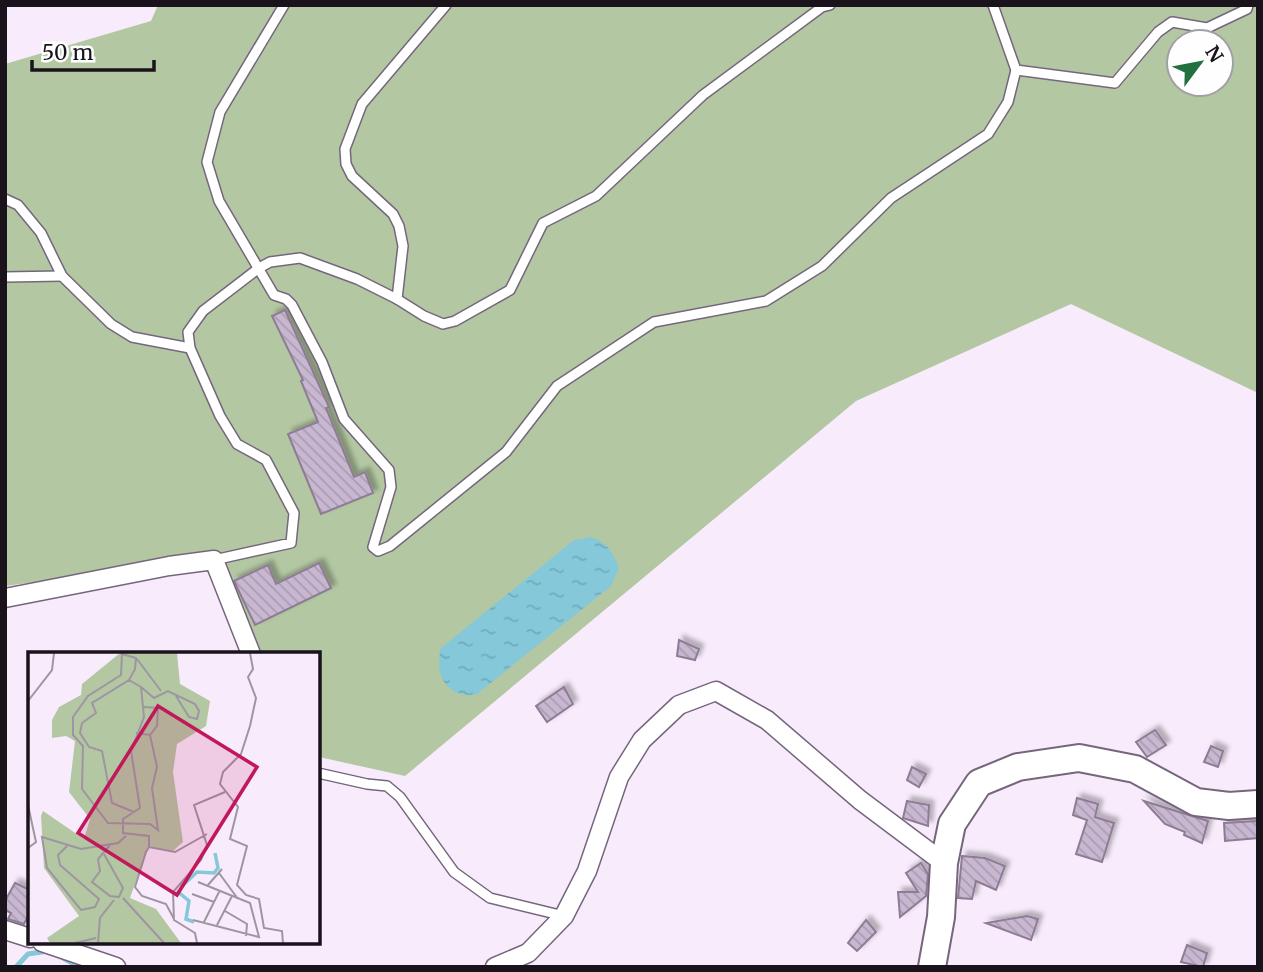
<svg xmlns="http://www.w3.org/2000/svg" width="1263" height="972" viewBox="0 0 1263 972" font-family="Merriweather,serif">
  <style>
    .grass { fill: #b3c7a2; fill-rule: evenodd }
    .water { fill: url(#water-ripples) }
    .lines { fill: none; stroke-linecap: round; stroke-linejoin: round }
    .stream { stroke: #84c8d9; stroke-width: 5 }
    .building { fill: url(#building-back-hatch); stroke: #8d7c94; stroke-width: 2; filter: url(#shadow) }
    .lane-casing { stroke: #76667d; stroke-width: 12 }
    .street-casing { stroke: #76667d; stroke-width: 21 }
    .secondary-casing { stroke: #76667d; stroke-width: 30 }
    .lane { stroke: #fff; stroke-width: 9 }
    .street { stroke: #fff; stroke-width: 18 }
    .secondary { stroke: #fff; stroke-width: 26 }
    .inset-river { fill: none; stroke: #84c8d9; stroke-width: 3.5 }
    .inset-road { fill: none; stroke: #9f95a2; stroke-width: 2 }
    .view { fill: #c2185b; fill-opacity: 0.15; stroke: #c2185b; stroke-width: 3.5 }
    .inset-edge { fill: none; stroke: #1a131c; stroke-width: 3.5 }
  </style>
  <defs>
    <pattern id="water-ripples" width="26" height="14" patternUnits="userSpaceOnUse" patternTransform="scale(1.75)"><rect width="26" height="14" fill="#84c8d9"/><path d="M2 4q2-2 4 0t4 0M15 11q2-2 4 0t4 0" fill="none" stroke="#71abba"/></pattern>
    <pattern id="building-back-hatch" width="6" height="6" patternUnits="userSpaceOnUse" patternTransform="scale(1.75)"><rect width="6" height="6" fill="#c8b7d0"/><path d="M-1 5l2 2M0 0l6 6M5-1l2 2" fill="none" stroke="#ab9cb2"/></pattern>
    <filter id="shadow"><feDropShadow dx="4.5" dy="-4.5" stdDeviation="2" flood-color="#0004"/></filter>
  </defs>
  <rect width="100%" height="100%" fill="#f8ecfc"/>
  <path class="grass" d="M 158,5 L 1258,5 L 1258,393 L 1071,304 L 856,401 L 405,776 L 319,757 L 318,654 L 254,653 L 215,558 L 5,586 L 5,64 L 151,21 ZM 1179,42 L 1221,42 L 1221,84 L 1179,84 Z"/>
  <path class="water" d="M 591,537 C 607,543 613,551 619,568 L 611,586 L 477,694 C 461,698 445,690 440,673 C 438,666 440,656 440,649 L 574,540 Z"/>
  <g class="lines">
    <g class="stream">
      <path d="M 60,956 L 79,967"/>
      <path d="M 16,967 L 28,954 L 48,951"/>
    </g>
  </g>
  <g class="building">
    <path d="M 285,310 L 329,407 L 326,408 L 354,477 L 365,472 L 373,493 L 321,514 L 288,434 L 318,422 L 301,381 L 303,380 L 272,316 Z"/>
    <path d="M 319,563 L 331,588 L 255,625 L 234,581 L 268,565 L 276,584 Z"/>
    <path d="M 679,640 L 699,649 L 695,660 L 677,656 Z"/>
    <path d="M 564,687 L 573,704 L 547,722 L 536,706 Z"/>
    <path d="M 1155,730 L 1166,745 L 1147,757 L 1136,742 Z"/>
    <path d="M 1211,746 L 1223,751 L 1218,767 L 1204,762 Z"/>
    <path d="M 912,767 L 926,774 L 919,787 L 907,780 Z"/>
    <path d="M 1077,798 L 1098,804 L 1095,817 L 1114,823 L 1102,862 L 1076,854 L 1087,820 L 1073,815 Z"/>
    <path d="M 907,801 L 929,805 L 928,826 L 903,818 Z"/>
    <path d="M 1144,801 L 1208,821 L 1202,843 L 1184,835 L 1185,832 L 1165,824 Z"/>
    <path d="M 1257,821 L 1258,838 L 1225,841 L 1224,823 Z"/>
    <path d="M 962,856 L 985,858 L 1005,866 L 996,890 L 976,881 L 972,899 L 958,898 Z"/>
    <path d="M 921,863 L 928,874 L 926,896 L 900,917 L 898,892 L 918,892 L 906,873 Z"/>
    <path d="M 15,883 L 30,890 L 30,912 L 24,924 L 8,919 L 11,913 L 5,910 L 5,901 Z"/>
    <path d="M 1027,916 L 1038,919 L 1031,940 L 986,923 Z"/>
    <path d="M 866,920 L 876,932 L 857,951 L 848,943 Z"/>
    <path d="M 1187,945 L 1207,953 L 1203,967 L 1181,962 Z"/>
  </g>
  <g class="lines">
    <g class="lane-casing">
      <g id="lane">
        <path d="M 284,5 L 220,112 L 207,162 L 219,201 L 274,295 L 286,299 L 292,305 L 322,362 L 344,419 L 389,470 L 391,487 L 373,547 L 378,551 L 390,546 L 506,452 L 557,386 L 654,322 L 766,301 L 822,266 L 891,198 L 988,134 L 1008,102 L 1016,70"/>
        <path d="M 993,5 L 1016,70 L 1115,83 L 1158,32 L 1172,22 L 1207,28 L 1247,9 L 1248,5"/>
        <path d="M 5,199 L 18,205 L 41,233 L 62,276 L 111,324 L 132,337 L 190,348"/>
        <path d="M 5,277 L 62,276"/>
        <path d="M 397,299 L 403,246 L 399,226 L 393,214 L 352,176 L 346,164 L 345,149 L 362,104 L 446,5"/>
        <path d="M 214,560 L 291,543 L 294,513 L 266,460 L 237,444 L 220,416 L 190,348 L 188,332 L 203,311 L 259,268 L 270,262 L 300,258 L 357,279 L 397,299 L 424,316 L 443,324 L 455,321 L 510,290 L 543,223 L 596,196 L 703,95 L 822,7 L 830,5"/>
        <path d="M 318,773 L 367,784 L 387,786 L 400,797 L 454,872 L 490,898 L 564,916"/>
      </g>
    </g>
    <g class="street-casing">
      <g id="street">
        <path d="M 5,598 L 169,566 L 214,560 L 251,654"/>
        <path d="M 5,930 L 30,938"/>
        <path d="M 42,942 L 116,967"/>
        <path d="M 495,967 L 528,953 L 564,916 L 587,871 L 619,777 L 642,740 L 679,705 L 716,691 L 767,720 L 860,800 L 944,863"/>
      </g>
    </g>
    <g class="secondary-casing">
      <path id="secondary" d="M 932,967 L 941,917 L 944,863 L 952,824 L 979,783 L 1018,767 L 1079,758 L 1135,769 L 1196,802 L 1229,806 L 1258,804"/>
    </g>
    <use href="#lane" class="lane"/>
    <use href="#street" class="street"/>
    <use href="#secondary" class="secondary"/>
  </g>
  <g transform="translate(28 652)">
    <rect width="292" height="292" fill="#f8ecfc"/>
    <path d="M 92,1 L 149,1 L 152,32 L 182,49 L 178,74 L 149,92 L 145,120 L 155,190 L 145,199 L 120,195 L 102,246 L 128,257 L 153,291 L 22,291 L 19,286 L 51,264 L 16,216 L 13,164 L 15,159 L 56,187 L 62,167 L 41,140 L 47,89 L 38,84 L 24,86 L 24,68 L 31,55 L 53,43 L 54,32 Z" fill="#b3c7a2"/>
    <path class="inset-river" d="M 153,235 L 169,220 L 186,221 L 190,216 L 187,201M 149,239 L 161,249 L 158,267 L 166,270"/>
    <path class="inset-road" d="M 222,1 L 225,17 L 220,25 L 228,46 L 222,74 L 213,102 L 195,120 L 192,132 L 210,155 L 202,187 L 219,194 L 209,233 L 218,243 L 231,247 L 236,276 L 254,279 L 255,291M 109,7 L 133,39M 101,28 L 113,35 L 116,65 L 103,99 L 112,156 L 95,167 L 95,181 L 121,184 L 121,195M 113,35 L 126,46 L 140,39 L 167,52 L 171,59 L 169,67 L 161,65 L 148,44M 0,49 L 24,18 L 26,1M 108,81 L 122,83 L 129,74 L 130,56 L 116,55M 0,153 L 8,190 L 0,196M 106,160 L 84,151 L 74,99 L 61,95 L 52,81 L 54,71 L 68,61 L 64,51 L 101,28 L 107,17 L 108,6 L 94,2 L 93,23 L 60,44 L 45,65 L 45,83 L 55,94 L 54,137 L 80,171 L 122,172 L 130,178 L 124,136 L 129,115 L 122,83M 39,194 L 30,203 L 32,213 L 71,247 L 67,255 L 53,258 L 19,216 L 14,185 L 53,197 L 90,191 L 98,184M 76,202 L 95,236 L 91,245 L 82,244 L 64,230 L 72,219 L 70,207 L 82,193M 191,221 L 210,247M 180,233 L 194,217M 164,242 L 186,250M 95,246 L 136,291M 197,259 L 219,272 L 218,284M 146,267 L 138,252 L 114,244 L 107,235 L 118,200 L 121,195 L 147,200 L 179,182M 165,268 L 231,285 L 222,251 L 170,230M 176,270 L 192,238M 189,273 L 204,244M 47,291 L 68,286M 70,291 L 72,266 L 86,248M 169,291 L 167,281 L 146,268 L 145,240 L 173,208 L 179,193 L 166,153 L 197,140"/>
    <path class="view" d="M 130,54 L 229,115 L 149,243 L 50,181 Z"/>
    <rect width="292" height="292" class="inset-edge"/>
  </g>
  <rect width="1263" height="972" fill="none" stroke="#1a131c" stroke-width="14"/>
  <g transform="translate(1200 63) rotate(58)"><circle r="33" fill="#fefefe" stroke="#a3a0a4" stroke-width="2"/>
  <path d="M0-5L12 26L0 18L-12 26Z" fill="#207040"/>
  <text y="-10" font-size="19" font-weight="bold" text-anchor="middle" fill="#1a131c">N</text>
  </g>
  <path d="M32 60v10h122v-10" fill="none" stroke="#1a131c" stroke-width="3.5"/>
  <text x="42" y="60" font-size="21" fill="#1a131c" stroke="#fefefe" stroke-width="5" paint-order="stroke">50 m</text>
</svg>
